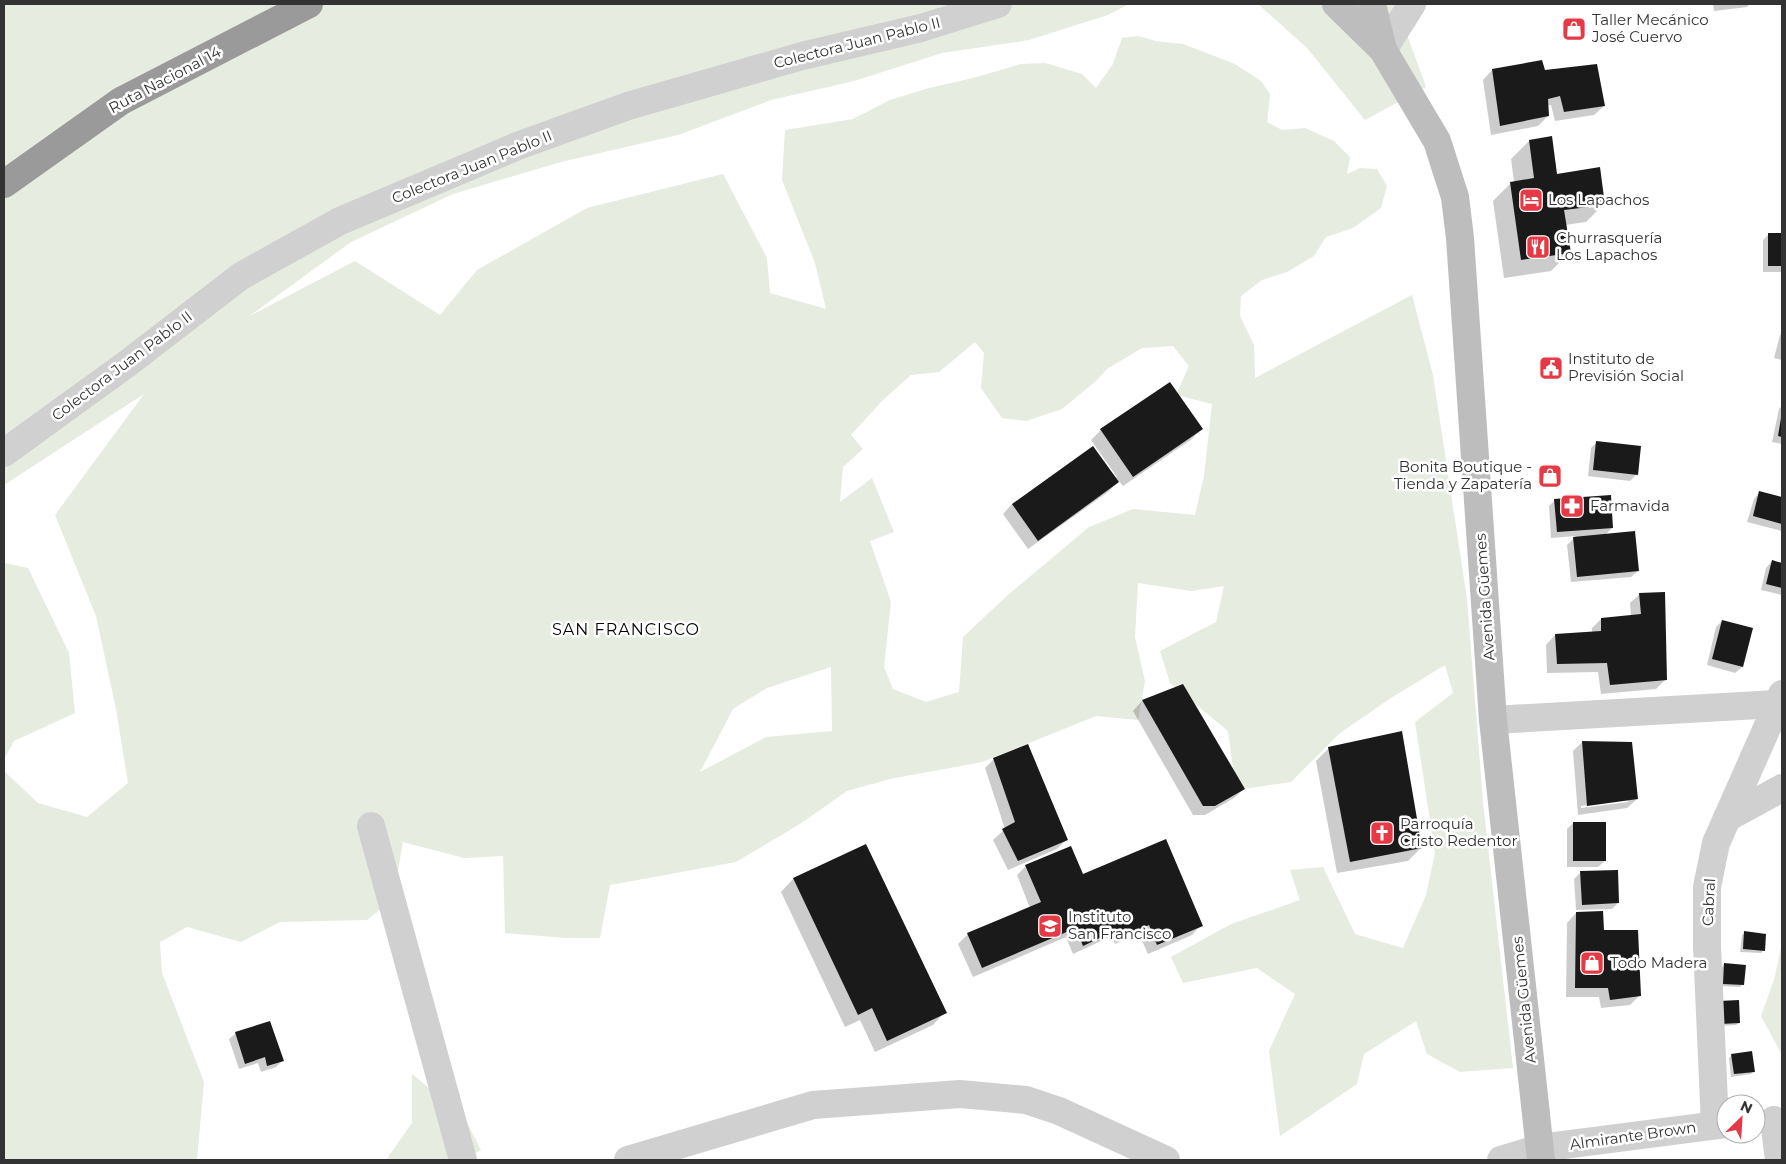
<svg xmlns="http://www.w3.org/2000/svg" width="1786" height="1164" viewBox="0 0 1786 1164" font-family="Montserrat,sans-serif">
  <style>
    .green { fill: #e6ecdf; fill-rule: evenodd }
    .shadow { fill: #0003; fill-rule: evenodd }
    .building { fill: #1a1a1a }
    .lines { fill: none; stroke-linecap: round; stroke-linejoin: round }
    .street { stroke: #d0d0d0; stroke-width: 28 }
    .secondary { stroke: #bdbdbd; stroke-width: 28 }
    .highway { stroke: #9a9a9a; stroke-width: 28 }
    .labels { text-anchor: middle; stroke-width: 5; stroke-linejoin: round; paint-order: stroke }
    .poi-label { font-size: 15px; fill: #333; stroke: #fff; text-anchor: start }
    .street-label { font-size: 15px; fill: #333; stroke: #fff }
    .neighbourhood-label { font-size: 16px; letter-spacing: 1px; fill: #000; stroke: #fff }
  </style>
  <rect width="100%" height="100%" fill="#fff"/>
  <g class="green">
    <path d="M 4,4 L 1129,4 L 1108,15 L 1029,40 L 942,53 L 854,81 L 771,100 L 678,135 L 561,162 L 453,194 L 351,242 L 248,317 L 355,261 L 440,315 L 477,270 L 587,208 L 723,174 L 767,258 L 770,293 L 826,309 L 815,263 L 782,180 L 785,130 L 853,119 L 890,100 L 929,88 L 973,78 L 1021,64 L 1045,63 L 1082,74 L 1096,88 L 1113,64 L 1122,38 L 1138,36 L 1156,41 L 1183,44 L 1235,64 L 1261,81 L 1270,94 L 1267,122 L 1282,130 L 1305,128 L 1334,141 L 1350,157 L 1347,174 L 1360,168 L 1377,169 L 1387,186 L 1381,208 L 1353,228 L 1326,237 L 1314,256 L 1287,272 L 1262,280 L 1241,296 L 1240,316 L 1254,345 L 1255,378 L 1412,295 L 1433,375 L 1467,599 L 1483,802 L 1513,1068 L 1460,1072 L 1427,1054 L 1416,1021 L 1364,1054 L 1357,1084 L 1280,1136 L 1269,1051 L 1295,994 L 1257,968 L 1183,983 L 1171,957 L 1231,924 L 1300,900 L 1290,870 L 1323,867 L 1355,934 L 1403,948 L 1426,895 L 1435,853 L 1415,722 L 1453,693 L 1445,665 L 1391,698 L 1340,733 L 1291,782 L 1236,790 L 1228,731 L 1170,683 L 1160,651 L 1216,622 L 1224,586 L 1191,591 L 1138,583 L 1135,637 L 1145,681 L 1138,720 L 1096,716 L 982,762 L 890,779 L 847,791 L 800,824 L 736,862 L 610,885 L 600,938 L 565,938 L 505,933 L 503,856 L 464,858 L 403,842 L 393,899 L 367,920 L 280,922 L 241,942 L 187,927 L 160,942 L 162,973 L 204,1082 L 197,1160 L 4,1160 L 4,771 L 38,803 L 87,817 L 128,783 L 116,709 L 96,616 L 55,515 L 144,394 L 4,485 ZM 975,342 L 984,353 L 981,388 L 1002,418 L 1026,421 L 1062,409 L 1096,381 L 1107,369 L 1142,348 L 1173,346 L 1189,366 L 1176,395 L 1212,404 L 1204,476 L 1195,515 L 1133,509 L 1089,527 L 1009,594 L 963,637 L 959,692 L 926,702 L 893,689 L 884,667 L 891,602 L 870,541 L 894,532 L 872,478 L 840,502 L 843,467 L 863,449 L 851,435 L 883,400 L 911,375 L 939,372 ZM 831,667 L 832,731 L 766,737 L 700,772 L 733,709 L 767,688 Z"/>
    <path d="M 1258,4 L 1396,4 L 1426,87 L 1365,120 L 1307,48 Z"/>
    <path d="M 4,563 L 28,568 L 69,653 L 75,713 L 14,741 L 4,759 Z"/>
    <path d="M 1782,943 L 1782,1055 L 1761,1016 L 1774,980 Z"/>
    <path d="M 412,1074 L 464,1117 L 481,1150 L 463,1160 L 386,1160 L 412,1123 Z"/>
  </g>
  <g class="shadow">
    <path d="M 1713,4 L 1750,4 L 1747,7 L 1714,11 Z"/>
    <path d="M 1492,70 L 1544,71 L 1604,106 L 1594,115 L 1555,121 L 1551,105 L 1547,105 L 1548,116 L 1538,126 L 1491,135 L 1483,80 Z"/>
    <path d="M 1551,138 L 1556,175 L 1604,204 L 1586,222 L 1565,225 L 1569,253 L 1551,271 L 1504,278 L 1493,201 L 1511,183 L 1514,182 L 1511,159 L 1529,141 Z"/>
    <path d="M 1769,234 L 1782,234 L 1782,272 L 1763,272 L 1763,240 Z"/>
    <path d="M 1782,333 L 1782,360 L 1774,358 L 1780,335 Z"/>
    <path d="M 1169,383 L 1201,429 L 1192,439 L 1123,486 L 1119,481 L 1108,492 L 1028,549 L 1003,514 L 1012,504 L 1117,477 L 1091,440 L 1101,430 Z"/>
    <path d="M 1782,406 L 1782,444 L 1772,442 L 1779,409 Z"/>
    <path d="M 1597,442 L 1637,474 L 1630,481 L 1588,476 L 1591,448 Z"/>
    <path d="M 1760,492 L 1782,498 L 1782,531 L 1747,522 L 1754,499 Z"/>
    <path d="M 1555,500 L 1612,528 L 1604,536 L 1638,571 L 1631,577 L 1571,582 L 1567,545 L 1576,536 L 1551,538 L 1549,506 Z"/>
    <path d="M 1772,561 L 1782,564 L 1782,595 L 1761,590 L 1766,568 Z"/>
    <path d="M 1640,594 L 1666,679 L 1656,689 L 1601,694 L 1598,672 L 1547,673 L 1546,645 L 1555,635 L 1592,633 L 1592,628 L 1601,619 L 1631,616 L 1630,603 Z"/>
    <path d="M 1722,621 L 1742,667 L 1735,673 L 1707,665 L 1716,627 Z"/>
    <path d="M 1183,685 L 1244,789 L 1234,798 L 1205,815 L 1193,815 L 1133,711 L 1142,701 Z"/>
    <path d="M 1582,742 L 1631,743 L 1637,799 L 1627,808 L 1578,815 L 1573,751 ZM 1628,799 L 1628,802 L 1581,808 L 1581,806 Z"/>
    <path d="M 1329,748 L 1421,848 L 1408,861 L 1337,873 L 1316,761 Z"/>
    <path d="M 994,759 L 1067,839 L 1057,849 L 1008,870 L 993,840 L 1005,829 L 985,768 Z"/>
    <path d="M 1573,823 L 1605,861 L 1598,867 L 1567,867 L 1567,829 Z"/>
    <path d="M 865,845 L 945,1012 L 933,1025 L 875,1052 L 860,1020 L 845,1027 L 781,892 L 793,879 Z"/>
    <path d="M 1026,866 L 1082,876 L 1201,925 L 1192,935 L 1148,954 L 1139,934 L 1115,944 L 1112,936 L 1073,954 L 1066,937 L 973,977 L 958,944 L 968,934 L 1030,908 L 1017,875 Z"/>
    <path d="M 1580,873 L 1618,903 L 1612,909 L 1576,910 L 1574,879 Z"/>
    <path d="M 1576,913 L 1603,932 L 1640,995 L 1630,1005 L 1601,1008 L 1599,997 L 1566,997 L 1567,923 Z"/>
    <path d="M 1745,933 L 1763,951 L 1761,953 L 1740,952 L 1742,935 Z"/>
    <path d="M 1724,964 L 1743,984 L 1740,987 L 1720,986 L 1722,967 Z"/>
    <path d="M 1717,1005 L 1739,1023 L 1736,1025 L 1718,1026 Z"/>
    <path d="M 236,1033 L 282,1061 L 276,1067 L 261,1072 L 258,1063 L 239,1069 L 229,1039 Z"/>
    <path d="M 1732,1055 L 1753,1071 L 1751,1074 L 1731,1077 L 1729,1058 Z"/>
  </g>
  <g class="building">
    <path d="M 1542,60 L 1545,70 L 1597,64 L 1605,106 L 1564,112 L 1560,96 L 1548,99 L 1549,116 L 1500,126 L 1492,69 Z"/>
    <path d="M 1552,136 L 1557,174 L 1600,167 L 1605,205 L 1564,210 L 1571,253 L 1521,260 L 1510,182 L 1534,178 L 1529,140 Z"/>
    <rect x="1768" y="233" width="14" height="33"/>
    <path d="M 1170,382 L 1203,429 L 1133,477 L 1100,429 Z"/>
    <path d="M 1781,418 L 1782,419 L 1782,437 L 1778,436 Z"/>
    <path d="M 1596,441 L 1641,446 L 1638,475 L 1593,470 Z"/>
    <path d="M 1093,446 L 1119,482 L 1038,541 L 1012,504 Z"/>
    <path d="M 1759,491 L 1782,497 L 1782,524 L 1753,516 Z"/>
    <path d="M 1611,495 L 1613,528 L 1557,532 L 1554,499 Z"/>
    <path d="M 1635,531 L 1639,571 L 1577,577 L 1573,537 Z"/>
    <path d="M 1772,560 L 1782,563 L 1782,588 L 1766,584 Z"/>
    <path d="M 1665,592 L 1667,680 L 1610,685 L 1607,663 L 1557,664 L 1555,634 L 1601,631 L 1601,618 L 1641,614 L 1639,593 Z"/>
    <path d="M 1722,620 L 1753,628 L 1743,667 L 1712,659 Z"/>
    <path d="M 1183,684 L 1245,789 L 1215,806 L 1203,806 L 1142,700 Z"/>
    <path d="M 1402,731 L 1422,848 L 1350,862 L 1328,747 Z"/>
    <path d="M 1582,741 L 1632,742 L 1638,799 L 1587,806 Z"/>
    <path d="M 1028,744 L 1068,840 L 1018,861 L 1002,829 L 1015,822 L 993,758 Z"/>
    <rect x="1573" y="822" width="33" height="39"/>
    <path d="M 1166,839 L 1203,926 L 1157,945 L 1149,925 L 1124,936 L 1121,928 L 1083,946 L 1076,928 L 982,968 L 967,933 L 1041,902 L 1025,865 L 1071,846 L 1083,874 Z"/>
    <path d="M 866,844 L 947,1013 L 887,1041 L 872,1008 L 858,1015 L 793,878 Z"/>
    <path d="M 1618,870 L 1619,903 L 1582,905 L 1580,871 Z"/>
    <path d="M 1603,911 L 1604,930 L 1638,930 L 1641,996 L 1610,1000 L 1608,988 L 1575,988 L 1576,912 Z"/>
    <path d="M 1744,931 L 1766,934 L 1765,951 L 1743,949 Z"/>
    <path d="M 1724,963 L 1746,965 L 1744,985 L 1723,984 Z"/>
    <path d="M 1739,1000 L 1740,1023 L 1720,1024 L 1719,1001 Z"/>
    <path d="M 270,1021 L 284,1061 L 267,1066 L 265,1057 L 245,1064 L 235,1032 Z"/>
    <path d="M 1752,1051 L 1755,1072 L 1734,1074 L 1731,1054 Z"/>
  </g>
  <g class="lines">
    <g class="street">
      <path d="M 1383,50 L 1412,4"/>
      <path d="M 4,453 L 128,363 L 241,276 L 340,221 L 520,145 L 628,106 L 802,56 L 921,28 L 998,4"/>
      <path d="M 1493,720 L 1777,704"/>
      <path d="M 1727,818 L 1782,788"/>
      <path d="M 371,826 L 463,1160"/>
      <path d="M 1774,1120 L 1779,1160"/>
      <path d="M 1715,1125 L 1707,946 L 1707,887 L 1716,843 L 1782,694"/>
      <path d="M 628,1160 L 813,1105 L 960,1094 L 1026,1100 L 1059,1111 L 1166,1160"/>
      <path d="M 1501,1160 L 1540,1148 L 1726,1124"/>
    </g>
    <g class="secondary">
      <path d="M 1336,4 L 1383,50 L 1437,141 L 1455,197 L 1460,238 L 1493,720 L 1541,1160"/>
      <path d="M 1372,4 L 1383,50"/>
    </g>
    <path class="highway" d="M 4,184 L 121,101 L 309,4"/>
  </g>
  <defs>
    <g id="shop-square" transform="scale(1.25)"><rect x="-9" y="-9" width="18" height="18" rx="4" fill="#e63946" stroke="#fff"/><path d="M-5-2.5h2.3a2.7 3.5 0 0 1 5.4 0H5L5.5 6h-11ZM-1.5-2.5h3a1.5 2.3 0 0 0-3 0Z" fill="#fff"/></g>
    <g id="hotel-square" transform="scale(1.25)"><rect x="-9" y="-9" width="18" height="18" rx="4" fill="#e63946" stroke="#fff"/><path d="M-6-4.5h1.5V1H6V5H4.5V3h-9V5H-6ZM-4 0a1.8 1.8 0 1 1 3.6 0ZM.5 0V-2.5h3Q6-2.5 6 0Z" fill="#fff"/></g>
    <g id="restaurant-square" transform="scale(1.25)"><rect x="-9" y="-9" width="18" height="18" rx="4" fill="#e63946" stroke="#fff"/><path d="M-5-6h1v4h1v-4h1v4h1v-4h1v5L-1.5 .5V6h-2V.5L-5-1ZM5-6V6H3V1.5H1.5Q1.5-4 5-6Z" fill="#fff"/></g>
    <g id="civic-square" transform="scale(1.25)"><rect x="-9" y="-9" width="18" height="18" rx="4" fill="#e63946" stroke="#fff"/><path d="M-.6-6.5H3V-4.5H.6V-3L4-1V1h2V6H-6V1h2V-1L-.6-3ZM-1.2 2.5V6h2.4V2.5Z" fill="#fff"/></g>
    <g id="pharmacy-square" transform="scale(1.25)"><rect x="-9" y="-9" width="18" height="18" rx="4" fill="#e63946" stroke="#fff"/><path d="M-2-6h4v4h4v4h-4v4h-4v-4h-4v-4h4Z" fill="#fff"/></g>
    <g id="church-square" transform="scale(1.25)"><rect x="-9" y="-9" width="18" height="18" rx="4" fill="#e63946" stroke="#fff"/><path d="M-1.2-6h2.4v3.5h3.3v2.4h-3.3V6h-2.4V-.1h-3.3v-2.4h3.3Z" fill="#fff"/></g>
    <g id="school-square" transform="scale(1.25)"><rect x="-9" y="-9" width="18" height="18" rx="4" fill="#e63946" stroke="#fff"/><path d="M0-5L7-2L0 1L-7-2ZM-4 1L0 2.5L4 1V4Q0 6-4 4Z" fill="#fff"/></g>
  </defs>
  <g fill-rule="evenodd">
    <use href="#shop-square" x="1574" y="29"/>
    <use href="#hotel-square" x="1531" y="200"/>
    <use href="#restaurant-square" x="1538" y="247"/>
    <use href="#civic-square" x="1551" y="368"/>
    <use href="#shop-square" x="1550" y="476"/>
    <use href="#pharmacy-square" x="1572" y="506"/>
    <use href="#church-square" x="1382" y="833"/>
    <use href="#school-square" x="1050" y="926"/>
    <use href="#shop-square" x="1592" y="963"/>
  </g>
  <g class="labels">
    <g class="poi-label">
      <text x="1592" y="25">Taller Mecánico<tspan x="1592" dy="17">José Cuervo</tspan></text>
      <text x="1548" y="205">Los Lapachos</text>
      <text x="1556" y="243">Churrasquería<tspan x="1556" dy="17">Los Lapachos</tspan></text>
      <text x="1568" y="364">Instituto de<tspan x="1568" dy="17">Previsión Social</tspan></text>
      <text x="1532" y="472" text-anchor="end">Bonita Boutique -<tspan x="1532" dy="17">Tienda y Zapatería</tspan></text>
      <text x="1590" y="511">Farmavida</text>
      <text x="1400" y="829">Parroquía<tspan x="1400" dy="17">Cristo Redentor</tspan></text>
      <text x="1068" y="922">Instituto<tspan x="1068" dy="17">San Francisco</tspan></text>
      <text x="1610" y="968">Todo Madera</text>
    </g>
    <g class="street-label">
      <text transform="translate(857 43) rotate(-14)" y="5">Colectora Juan Pablo II</text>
      <text transform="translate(165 80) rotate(-28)" y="5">Ruta Nacional 14</text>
      <text transform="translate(472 167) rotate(-22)" y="5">Colectora Juan Pablo II</text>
      <text transform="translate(122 366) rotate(-37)" y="5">Colectora Juan Pablo II</text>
      <text transform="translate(1485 597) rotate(-94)" y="5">Avenida Güemes</text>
      <text transform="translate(1709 902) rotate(-87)" y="5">Cabral</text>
      <text transform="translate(1524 1000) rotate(-96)" y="5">Avenida Güemes</text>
      <text transform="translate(1633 1136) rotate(-8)" y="5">Almirante Brown</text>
    </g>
    <g class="neighbourhood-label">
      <text x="626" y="635">SAN FRANCISCO</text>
    </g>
  </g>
  <rect width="1786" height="1164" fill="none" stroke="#333333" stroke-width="10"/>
  <g transform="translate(1741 1119) rotate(25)"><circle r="24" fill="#ffffff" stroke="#adadad"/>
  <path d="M0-4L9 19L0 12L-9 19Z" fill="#e63946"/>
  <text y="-8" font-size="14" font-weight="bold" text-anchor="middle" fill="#333333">N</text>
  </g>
</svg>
